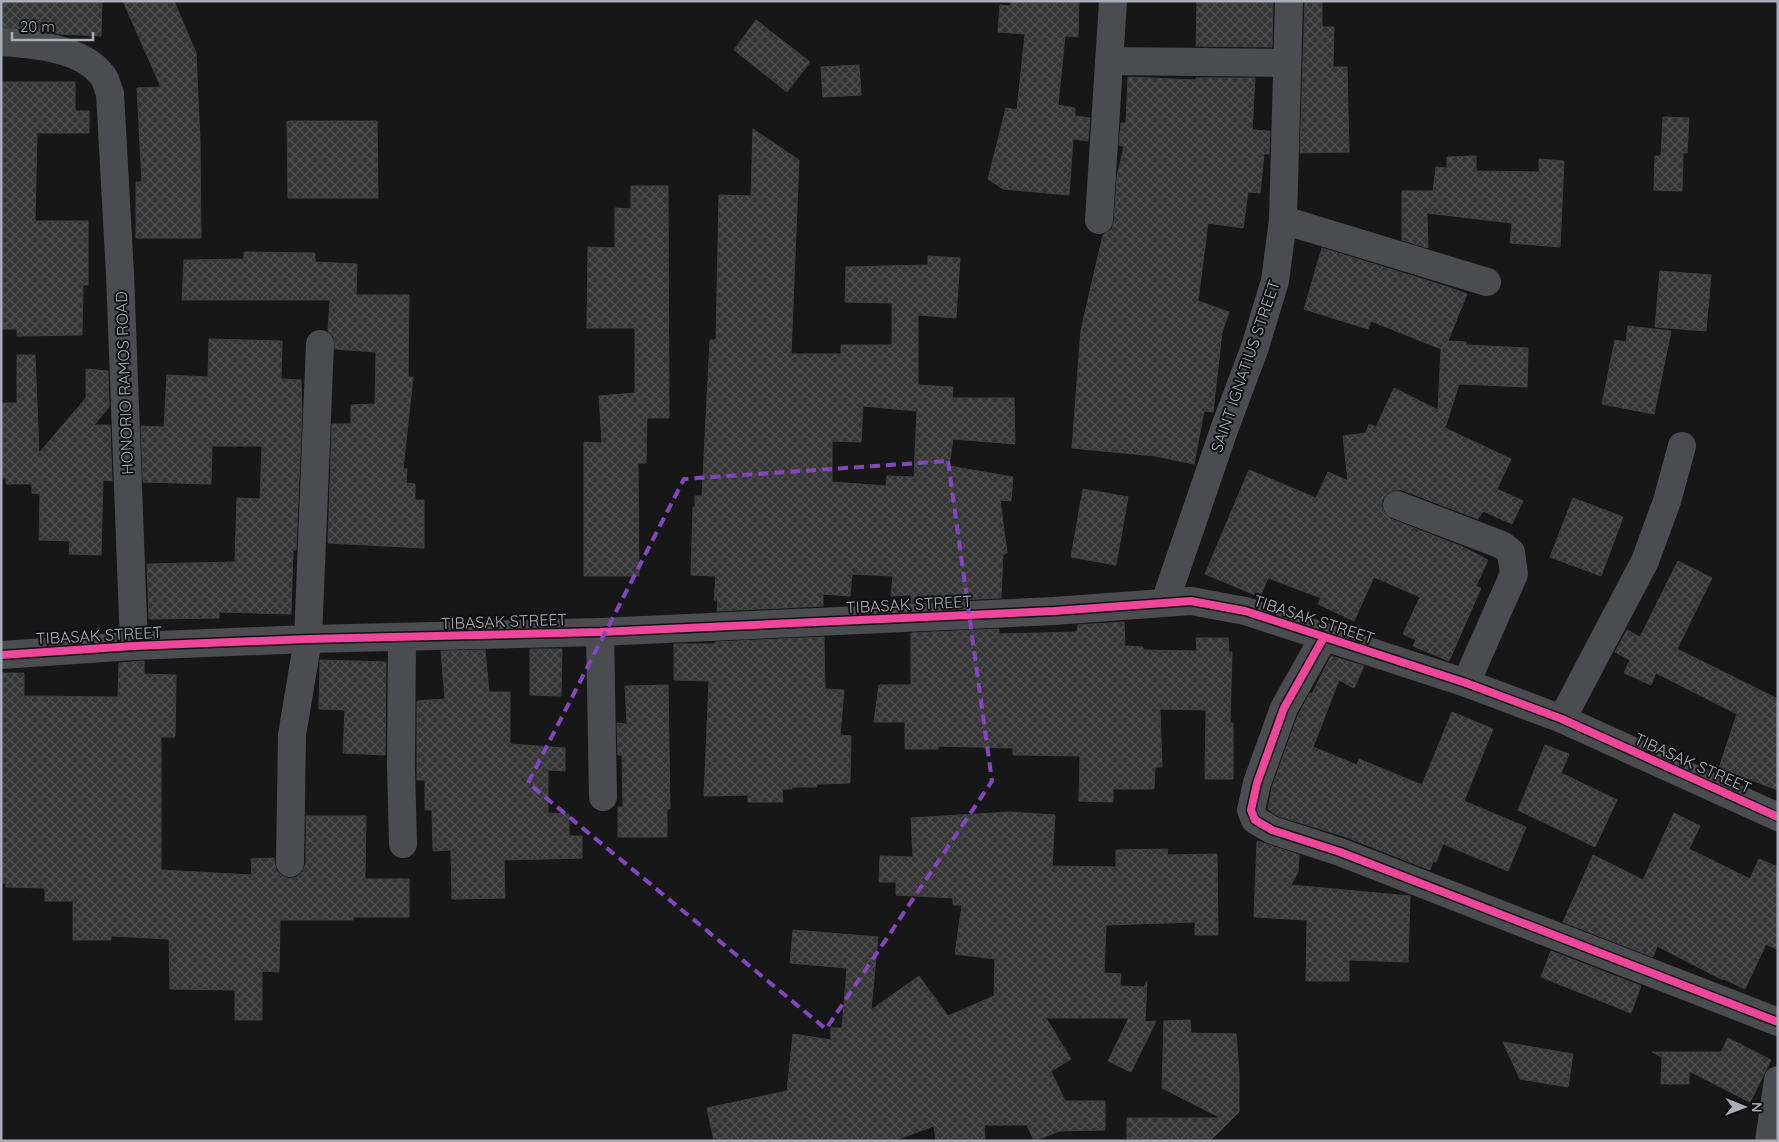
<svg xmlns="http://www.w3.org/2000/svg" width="1779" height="1142" viewBox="0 0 1779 1142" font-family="Quicksand,sans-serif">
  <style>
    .building { fill: url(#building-cross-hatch); stroke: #3f4043; fill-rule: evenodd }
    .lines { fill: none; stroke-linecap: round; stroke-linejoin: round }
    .minor { stroke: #4b4c50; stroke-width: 28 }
    .cycleway-casing { stroke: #111113; stroke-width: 11 }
    .cycleway { stroke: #ed469a; stroke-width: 8 }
    .marked { fill: none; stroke: #8446be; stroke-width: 4; stroke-dasharray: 10 6; stroke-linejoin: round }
    .labels { text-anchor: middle; stroke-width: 4; stroke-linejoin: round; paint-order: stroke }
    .street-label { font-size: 16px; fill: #a8adb8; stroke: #111113 }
  </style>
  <defs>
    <pattern id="building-cross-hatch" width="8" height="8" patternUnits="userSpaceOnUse" patternTransform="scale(1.25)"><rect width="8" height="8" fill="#353536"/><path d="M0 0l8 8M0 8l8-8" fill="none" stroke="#4f5051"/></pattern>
  </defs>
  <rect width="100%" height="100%" fill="#171717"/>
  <g class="building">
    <path d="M 1,1 L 102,1 L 101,36 L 61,34 L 1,27 Z"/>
    <path d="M 123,1 L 174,1 L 196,53 L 200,140 L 201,238 L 136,238 L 136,182 L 142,182 L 137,88 L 161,87 Z"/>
    <path d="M 1011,1 L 1079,1 L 1078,37 L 1065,36 L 1058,105 L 1075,108 L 1075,116 L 1090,118 L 1088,141 L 1073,139 L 1069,195 L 1003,189 L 988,179 L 1006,108 L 1017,110 L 1025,34 L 998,32 L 1000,5 L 1011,6 Z"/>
    <path d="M 1197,1 L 1273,1 L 1272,47 L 1196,46 Z"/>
    <path d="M 1305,1 L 1322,1 L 1322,27 L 1334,27 L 1333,67 L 1347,67 L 1349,152 L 1300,153 Z"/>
    <path d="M 756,20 L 810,62 L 787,92 L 734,50 Z"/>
    <path d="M 859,65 L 861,95 L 823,97 L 821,67 Z"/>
    <path d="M 1128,77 L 1196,80 L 1196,78 L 1255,78 L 1252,130 L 1270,131 L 1269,154 L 1264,154 L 1260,193 L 1248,192 L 1243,228 L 1208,223 L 1198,301 L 1229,312 L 1222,332 L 1213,412 L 1204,411 L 1194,464 L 1155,456 L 1072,448 L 1081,330 L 1103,235 L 1112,229 L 1114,221 L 1117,177 L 1124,146 L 1119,145 L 1121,123 L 1126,123 Z"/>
    <path d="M 1,82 L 75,82 L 75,111 L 89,111 L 89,133 L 37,133 L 35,221 L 88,221 L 88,285 L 83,285 L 82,335 L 17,336 L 17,329 L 1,329 Z"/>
    <path d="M 1663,117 L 1689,118 L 1687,153 L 1683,153 L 1682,191 L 1654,190 L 1655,156 L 1661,156 Z"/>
    <path d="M 287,121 L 377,121 L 378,198 L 288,198 Z"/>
    <path d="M 753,129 L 799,160 L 791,354 L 841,354 L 841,345 L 892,345 L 892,303 L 845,302 L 846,267 L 928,265 L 928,256 L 960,258 L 956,318 L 918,315 L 918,385 L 953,387 L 952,398 L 1014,398 L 1015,444 L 953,439 L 949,466 L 1013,477 L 1011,501 L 1000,500 L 1007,553 L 1003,554 L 1001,598 L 911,602 L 911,595 L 891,596 L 893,576 L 852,574 L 850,596 L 823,594 L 823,606 L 717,611 L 718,600 L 714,600 L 716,576 L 691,575 L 693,507 L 695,507 L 695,496 L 702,496 L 710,340 L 716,340 L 719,195 L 751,196 ZM 863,406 L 917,411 L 914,477 L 887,476 L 886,486 L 832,482 L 832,441 L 861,442 Z"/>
    <path d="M 1476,156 L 1476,171 L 1539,172 L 1539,159 L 1564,161 L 1560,247 L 1510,243 L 1512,223 L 1427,213 L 1428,248 L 1402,240 L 1402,191 L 1433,191 L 1436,167 L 1447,168 L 1447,157 Z"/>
    <path d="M 631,186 L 668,186 L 669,418 L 647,418 L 646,463 L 638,463 L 639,576 L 584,576 L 584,442 L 602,443 L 599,396 L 635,393 L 635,328 L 587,328 L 588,247 L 615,248 L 615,208 L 631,209 Z"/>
    <path d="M 1322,248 L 1445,286 L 1467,294 L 1448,341 L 1466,342 L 1466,345 L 1528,348 L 1527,387 L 1459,384 L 1445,428 L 1511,459 L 1497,489 L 1523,501 L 1512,524 L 1483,511 L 1478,519 L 1402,490 L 1394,490 L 1388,493 L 1382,500 L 1382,508 L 1385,514 L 1391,519 L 1463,547 L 1488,560 L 1476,586 L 1481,588 L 1449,661 L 1413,646 L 1416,640 L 1403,634 L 1420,597 L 1374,577 L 1354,621 L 1318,604 L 1321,598 L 1268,578 L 1260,597 L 1205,574 L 1249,470 L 1316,498 L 1328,472 L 1348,481 L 1343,436 L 1366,433 L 1369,424 L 1376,427 L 1394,388 L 1438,410 L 1441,349 L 1371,321 L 1368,329 L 1304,309 Z"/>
    <path d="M 244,252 L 315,253 L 315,262 L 357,264 L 356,295 L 409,295 L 408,377 L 413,377 L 403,469 L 407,469 L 406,483 L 415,484 L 415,500 L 424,500 L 424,548 L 328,543 L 332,424 L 351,424 L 351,405 L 375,404 L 376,352 L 335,349 L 334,337 L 328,331 L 330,300 L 182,300 L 184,260 L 244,259 Z"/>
    <path d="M 1660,271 L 1711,275 L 1706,331 L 1655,327 Z"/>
    <path d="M 1628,326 L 1671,331 L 1654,414 L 1602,404 L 1615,340 L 1626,342 Z"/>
    <path d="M 209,339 L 282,341 L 281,379 L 301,380 L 302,412 L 296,550 L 293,550 L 291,614 L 219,612 L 219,618 L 149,619 L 147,564 L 235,562 L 237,498 L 260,499 L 262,446 L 212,446 L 211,484 L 143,482 L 141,426 L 164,427 L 167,375 L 208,377 Z"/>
    <path d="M 17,355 L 35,355 L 39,453 L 86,398 L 86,369 L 108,371 L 109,407 L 94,425 L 110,425 L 112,481 L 103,480 L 101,555 L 69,554 L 70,541 L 39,540 L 40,494 L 32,493 L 32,484 L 6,484 L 6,478 L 1,478 L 1,403 L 17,403 Z"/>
    <path d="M 1083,489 L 1128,497 L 1116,565 L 1071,557 Z"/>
    <path d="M 1573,498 L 1623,517 L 1601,576 L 1550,557 Z"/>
    <path d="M 1678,561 L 1712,578 L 1677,649 L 1778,699 L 1778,790 L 1719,768 L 1737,714 L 1656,673 L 1651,685 L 1624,673 L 1630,660 L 1615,652 L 1627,630 L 1640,637 Z"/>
    <path d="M 1124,622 L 1125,646 L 1143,647 L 1143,650 L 1197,651 L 1196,638 L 1228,638 L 1229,652 L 1232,652 L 1230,723 L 1233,723 L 1233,779 L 1205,779 L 1206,710 L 1160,709 L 1162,767 L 1155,767 L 1154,789 L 1113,789 L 1113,802 L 1079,801 L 1080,756 L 1013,755 L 1013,748 L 938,746 L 938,749 L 905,749 L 905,722 L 874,722 L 879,685 L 911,685 L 911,633 L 999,629 L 999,634 L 1077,632 L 1078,625 Z"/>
    <path d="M 824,637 L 825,689 L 844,690 L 840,735 L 851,736 L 850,783 L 817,784 L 817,787 L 792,787 L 792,789 L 782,789 L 783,802 L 748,802 L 748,795 L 704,796 L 709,681 L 674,680 L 674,644 L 715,644 L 715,642 Z"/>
    <path d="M 530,649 L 562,649 L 561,696 L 530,695 Z"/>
    <path d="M 485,650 L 489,692 L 510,692 L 510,744 L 565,748 L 565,771 L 548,770 L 548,813 L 569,814 L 569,836 L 582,836 L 582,858 L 504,860 L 505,898 L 452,899 L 451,850 L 433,851 L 432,810 L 425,810 L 425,780 L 417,780 L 417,701 L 445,699 L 441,651 Z"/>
    <path d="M 1331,656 L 1364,666 L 1354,688 L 1339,680 L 1313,747 L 1357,765 L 1359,759 L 1422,785 L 1452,712 L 1493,729 L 1464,801 L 1526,827 L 1508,871 L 1443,844 L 1436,862 L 1433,861 L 1430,870 L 1346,837 L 1278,816 L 1268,809 L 1272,787 L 1298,715 L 1310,693 L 1312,694 Z"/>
    <path d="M 320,660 L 386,662 L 385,755 L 343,753 L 345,710 L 319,709 Z"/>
    <path d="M 144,661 L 144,674 L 176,675 L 175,737 L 161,737 L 161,870 L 252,875 L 251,859 L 274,858 L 276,870 L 282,876 L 289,879 L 297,877 L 303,871 L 306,863 L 306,816 L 366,816 L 365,879 L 409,879 L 409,917 L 353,917 L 353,920 L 280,920 L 279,972 L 262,971 L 262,1020 L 235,1020 L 235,990 L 170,989 L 169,939 L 111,936 L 111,940 L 73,940 L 73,901 L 45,901 L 45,888 L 6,887 L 6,883 L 2,883 L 1,673 L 24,673 L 24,696 L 118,697 L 119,663 Z"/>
    <path d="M 668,685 L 670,809 L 667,809 L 667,837 L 618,837 L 618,807 L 623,807 L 622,755 L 618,755 L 617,723 L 627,724 L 625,686 Z"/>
    <path d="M 1545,745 L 1569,754 L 1561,773 L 1617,800 L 1595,847 L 1518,810 Z"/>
    <path d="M 1010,812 L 1055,815 L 1052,866 L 1116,867 L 1116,850 L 1168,849 L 1167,855 L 1217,854 L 1218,935 L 1195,935 L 1195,922 L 1106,925 L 1104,973 L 1121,974 L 1120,986 L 1144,987 L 1147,981 L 1145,1022 L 1156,1021 L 1131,1072 L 1108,1061 L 1129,1018 L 1046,1018 L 1071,1059 L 1051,1071 L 1065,1101 L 1105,1101 L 1105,1130 L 1060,1131 L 1034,1141 L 1027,1125 L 984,1125 L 985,1141 L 936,1141 L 934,1126 L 893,1141 L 714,1141 L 707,1108 L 787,1091 L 793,1034 L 831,1040 L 831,1028 L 842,1028 L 847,968 L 790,963 L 793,930 L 878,937 L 871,1010 L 919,976 L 948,1016 L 994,996 L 995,959 L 955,954 L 962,905 L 953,905 L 953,898 L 896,895 L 896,882 L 879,882 L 880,856 L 913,857 L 911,818 Z"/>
    <path d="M 1674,813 L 1700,826 L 1689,849 L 1750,879 L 1759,859 L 1778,867 L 1778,950 L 1766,944 L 1745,989 L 1724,979 L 1723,980 L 1657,946 L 1653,957 L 1563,922 L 1593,855 L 1643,880 Z"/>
    <path d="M 1257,841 L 1299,855 L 1298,872 L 1291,885 L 1410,896 L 1408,962 L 1349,960 L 1349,981 L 1306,981 L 1307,920 L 1254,917 Z"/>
    <path d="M 1551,951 L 1641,986 L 1631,1013 L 1541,977 Z"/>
    <path d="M 1190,1020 L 1191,1033 L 1236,1034 L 1239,1073 L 1239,1112 L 1210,1141 L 1127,1139 L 1127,1118 L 1221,1118 L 1162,1088 L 1164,1021 Z"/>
    <path d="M 1728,1038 L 1771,1060 L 1750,1102 L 1689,1071 L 1689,1084 L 1661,1084 L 1662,1057 L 1652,1052 L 1721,1052 Z"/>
    <path d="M 1503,1042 L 1573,1054 L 1568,1087 L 1520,1079 Z"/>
  </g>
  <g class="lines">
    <g class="minor">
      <path d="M 1,42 C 32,44 82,48 102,75 C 106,79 107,87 110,93 L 120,274 L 134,646"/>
      <path d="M 1109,61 L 1287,63"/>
      <path d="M 1099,220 L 1113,1"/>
      <path d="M 1283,220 L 1487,282"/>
      <path d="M 1397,505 L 1502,545 L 1511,552 L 1514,574 L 1466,683"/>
      <path d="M 1165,602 L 1225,427 L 1255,347 L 1275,281 L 1283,220 L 1289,1"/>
      <path d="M 600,632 L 603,797"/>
      <path d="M 402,637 L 401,766 L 403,844"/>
      <path d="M 1324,637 L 1284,708 L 1257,783 L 1251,810 L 1255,820 L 1272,830 L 1340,852 L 1778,1022"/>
      <path d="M 1,655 L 134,646 L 308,639 L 600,632 L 1054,611 L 1191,601 L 1245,611 L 1466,683 L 1562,719 L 1778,817"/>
      <path d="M 1562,719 L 1645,561 L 1667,501 L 1682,446"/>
      <path d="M 290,863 L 292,735 L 308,639 L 320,344"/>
      <path d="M 1769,1141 L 1778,1080"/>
    </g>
    <g class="cycleway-casing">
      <g id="cycleway">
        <path d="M 1324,637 L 1284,708 L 1257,783 L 1251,810 L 1255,820 L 1272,830 L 1340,852 L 1778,1022"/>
        <path d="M 1,655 L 134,646 L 308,639 L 600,632 L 1054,611 L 1191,601 L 1245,611 L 1466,683 L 1562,719 L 1778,817"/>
      </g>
    </g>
    <use href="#cycleway" class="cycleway"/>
  </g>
  <path class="marked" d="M 948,461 L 992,781 L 826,1029 L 528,783 L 684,479 Z"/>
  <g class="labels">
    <g class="street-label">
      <text transform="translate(1245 366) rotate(-71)" y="6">SAINT IGNATIUS STREET</text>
      <text transform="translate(124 383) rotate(-92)" y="6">HONORIO RAMOS ROAD</text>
      <text transform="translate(909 604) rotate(-3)" y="6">TIBASAK STREET</text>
      <text transform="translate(1314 619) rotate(18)" y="6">TIBASAK STREET</text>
      <text transform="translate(504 621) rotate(-2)" y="6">TIBASAK STREET</text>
      <text transform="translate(99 635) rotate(-3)" y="6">TIBASAK STREET</text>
      <text transform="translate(1693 763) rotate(24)" y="6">TIBASAK STREET</text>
    </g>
  </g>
  <rect width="1779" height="1142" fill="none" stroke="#a8adb8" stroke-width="5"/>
  <g transform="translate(1744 1107) rotate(91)" stroke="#111113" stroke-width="4" paint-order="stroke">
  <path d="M0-4L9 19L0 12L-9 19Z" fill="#a8adb8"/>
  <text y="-8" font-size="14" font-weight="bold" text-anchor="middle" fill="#a8adb8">N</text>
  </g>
  <path d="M12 32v8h81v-8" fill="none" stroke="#a8adb8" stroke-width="2.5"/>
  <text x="20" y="32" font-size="15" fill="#a8adb8" stroke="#111113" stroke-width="4" paint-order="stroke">20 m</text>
</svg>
